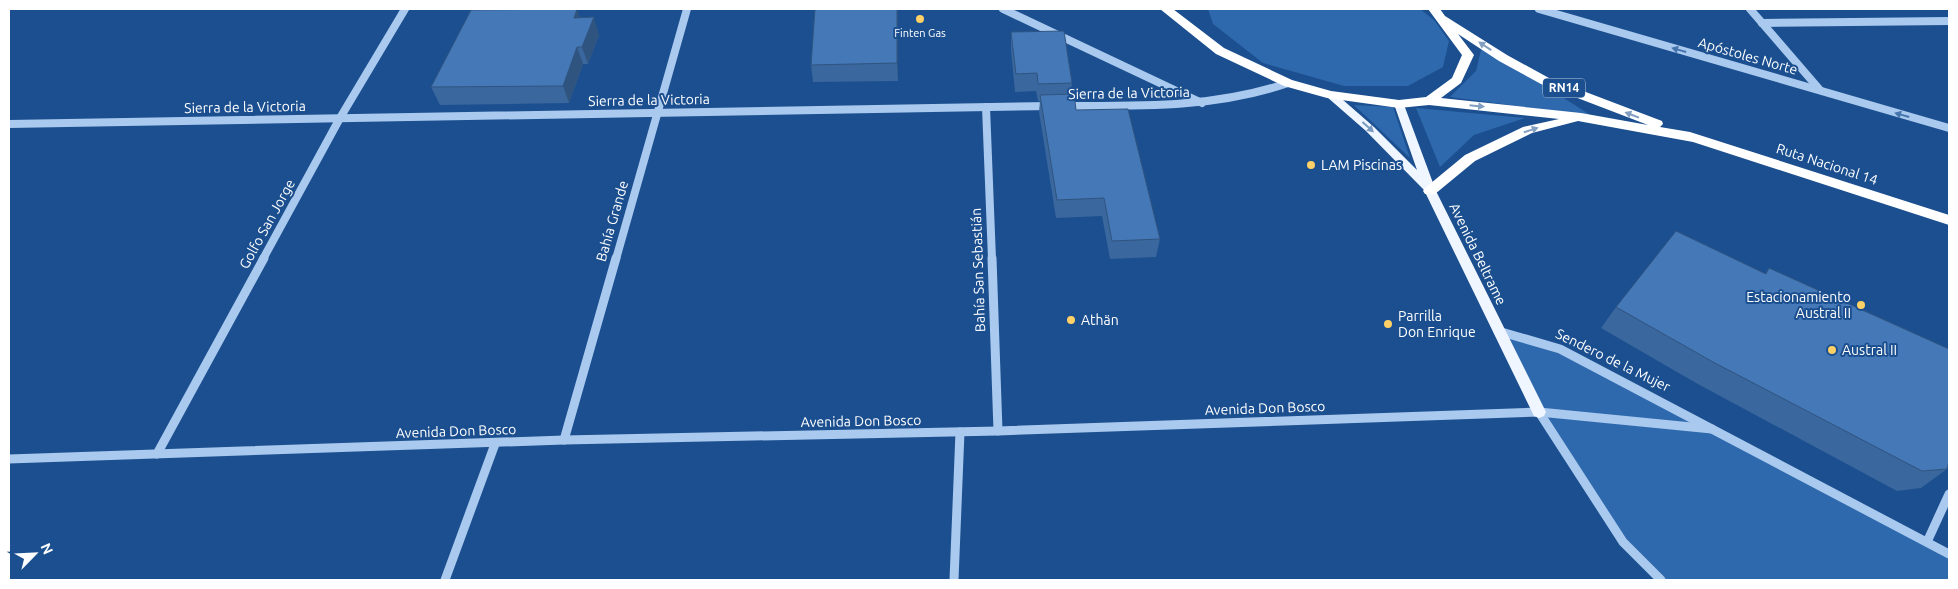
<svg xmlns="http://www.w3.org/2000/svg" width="1958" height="589" viewBox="0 0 1958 589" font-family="Ubuntu,sans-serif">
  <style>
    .green { fill: #2e69ad }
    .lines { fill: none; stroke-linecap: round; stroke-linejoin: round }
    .minor-far1 { stroke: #a9c9ee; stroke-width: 8 }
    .minor { stroke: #a9c9ee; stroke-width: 9 }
    .major { fill: #f0f6ff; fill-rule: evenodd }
    .highway { fill: #fff; fill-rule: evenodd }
    .wall { fill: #3a679d }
    .shaded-wall { fill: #305480 }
    .building { fill: #4478b7; stroke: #305480 }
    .oneway { fill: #829ec1 }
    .oneway2 { fill: #4674ac }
    .oneway3 { fill: #7b9ac1 }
    .poi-dot { fill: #ffd166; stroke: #1b4f8f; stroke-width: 2 }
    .labels { text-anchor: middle; stroke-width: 4; stroke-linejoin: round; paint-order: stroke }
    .far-poi-label { font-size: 11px; fill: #fff; stroke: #1b4f8f }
    .shield { fill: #1b4f8f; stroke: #bbcadd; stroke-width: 1 }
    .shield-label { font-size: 12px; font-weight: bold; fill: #fff }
    .street-label { font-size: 14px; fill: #fff; stroke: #1b4f8f }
    .poi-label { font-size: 14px; fill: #fff; stroke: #1b4f8f; text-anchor: start }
  </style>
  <rect width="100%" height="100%" fill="#1b4f8f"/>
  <g class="green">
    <path d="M 1208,9 L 1420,9 L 1434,20 L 1449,41 L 1443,67 L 1408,86 L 1344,86 L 1263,63 L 1213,24 Z"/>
    <path d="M 1482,46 L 1592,116 L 1450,97 L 1476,71 Z"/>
    <path d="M 1354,105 L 1393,107 L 1410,158 Z"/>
    <path d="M 1416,108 L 1525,118 L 1474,135 L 1440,167 Z"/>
    <path d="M 1498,331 L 1560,349 L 1949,554 L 1949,580 L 1661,580 L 1623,542 L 1539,412 Z"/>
  </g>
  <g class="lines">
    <g class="minor-far1">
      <path d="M 1003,9 L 1202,103"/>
      <path d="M 1539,9 L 1949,128"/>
      <path d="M 1750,9 L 1820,90"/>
      <path d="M 1762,23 L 1949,21"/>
      <path d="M 1064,106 C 1140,106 1215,108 1288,83"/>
      <path d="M 986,107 L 992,259"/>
      <path d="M 9,124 L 1051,106"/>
      <path d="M 263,259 L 340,118 L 405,9"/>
      <path d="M 616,259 L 687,9"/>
    </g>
    <g class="minor">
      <path d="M 992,258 L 998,431"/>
      <path d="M 1498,331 L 1560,349 L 1949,554"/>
      <path d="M 1539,412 L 1623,542 L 1661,580"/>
      <path d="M 564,440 L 616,258"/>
      <path d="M 157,454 L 264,258"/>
      <path d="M 9,459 L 564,440 L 998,431 L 1539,412 L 1712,429"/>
      <path d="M 1927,542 L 1949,494"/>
      <path d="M 445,580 L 495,444"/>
      <path d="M 954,580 L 960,432"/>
    </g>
    <path class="major" d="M 1331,92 L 1335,93 L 1374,127 L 1417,170 L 1394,104 L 1399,101 L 1403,102 L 1436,191 L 1546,412 L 1544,416 L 1539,418 L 1534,416 L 1424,190 L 1366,131 L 1327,97 L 1326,95 Z"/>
    <path class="highway" d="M 1160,9 L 1173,9 L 1224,48 L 1292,80 L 1331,91 L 1399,100 L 1426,97 L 1452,78 L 1462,55 L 1428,9 L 1440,9 L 1445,16 L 1507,55 L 1549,78 L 1662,121 L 1663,124 L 1660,127 L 1690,132 L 1949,215 L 1949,225 L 1693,142 L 1578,121 L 1532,133 L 1475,161 L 1435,194 L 1425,194 L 1423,191 L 1425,188 L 1465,155 L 1523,127 L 1559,119 L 1429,105 L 1399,108 L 1327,98 L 1284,86 L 1216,54 ZM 1458,34 L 1499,61 L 1541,84 L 1648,125 L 1581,113 L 1441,98 L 1461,83 L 1474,55 Z"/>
  </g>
  <g class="wall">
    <path d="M 898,9 L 898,81 L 813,82 L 811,65 Z"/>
    <path d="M 580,18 L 599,35 L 588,64 L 583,64 L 569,103 L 440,105 L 431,87 Z"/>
    <path d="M 1011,32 L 1072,83 L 1071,94 L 1076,110 L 1160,239 L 1156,257 L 1110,259 L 1102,216 L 1056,218 L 1039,112 L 1040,101 L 1038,101 L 1036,91 L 1015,92 L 1011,50 Z"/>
    <path d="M 1769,268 L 1947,469 L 1921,488 L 1897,491 L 1696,383 L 1601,328 L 1616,307 L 1765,274 Z"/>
  </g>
  <g class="shaded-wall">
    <path d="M 577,9 L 583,26 L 574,18 Z"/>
    <path d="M 897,9 L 898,9 L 898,81 L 897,63 Z"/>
    <path d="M 594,17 L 599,35 L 588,64 L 582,47 Z"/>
    <path d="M 577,47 L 583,64 L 569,103 L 563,86 Z"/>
  </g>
  <g class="building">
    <path d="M 577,9 L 574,18 L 594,17 L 582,47 L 577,47 L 563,86 L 431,87 L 471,10 Z"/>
    <path d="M 815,9 L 897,9 L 897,63 L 811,65 Z"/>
    <path d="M 1064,31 L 1072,83 L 1038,84 L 1037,73 L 1016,74 L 1011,32 Z"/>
    <path d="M 1074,94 L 1076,110 L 1128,109 L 1160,239 L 1112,241 L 1104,198 L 1057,200 L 1040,95 Z"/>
    <path d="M 1676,231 L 1766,274 L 1769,268 L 1949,349 L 1949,461 L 1947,469 L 1922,471 L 1713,362 L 1616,307 Z"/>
  </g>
  <defs><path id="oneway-solid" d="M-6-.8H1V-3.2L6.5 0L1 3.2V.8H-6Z" transform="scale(1.25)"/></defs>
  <g class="oneway">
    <use href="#oneway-solid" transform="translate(1485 46) rotate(-147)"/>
    <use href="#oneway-solid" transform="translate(1477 106) rotate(6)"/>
    <use href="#oneway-solid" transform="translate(1632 115) rotate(-159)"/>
    <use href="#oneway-solid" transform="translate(1531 130) rotate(-18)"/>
  </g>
  <g class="oneway2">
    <use href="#oneway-solid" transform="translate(1679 50) rotate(-164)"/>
    <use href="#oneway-solid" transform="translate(1902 115) rotate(-164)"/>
  </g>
  <use class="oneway3" href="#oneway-solid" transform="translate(1368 127) rotate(42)"/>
  <g class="poi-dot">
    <circle cx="920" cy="19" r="5"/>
    <circle cx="1311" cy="165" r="5"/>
    <circle cx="1861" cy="305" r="5"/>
    <circle cx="1071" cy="320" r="5"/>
    <circle cx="1388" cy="324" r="5"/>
    <circle cx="1832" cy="350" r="5"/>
  </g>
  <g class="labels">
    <g class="far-poi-label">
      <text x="920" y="37">Finten Gas</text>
    </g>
    <rect class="shield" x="1543" y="78.5" width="42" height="19" rx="4"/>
    <g class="shield-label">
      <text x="1564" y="92">RN14</text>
    </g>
    <g class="street-label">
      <text transform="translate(1748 56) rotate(16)" y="5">Apóstoles Norte</text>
      <text transform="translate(1129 93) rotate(-1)" y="5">Sierra de la Victoria</text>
      <text transform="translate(649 100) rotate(-1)" y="5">Sierra de la Victoria</text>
      <text transform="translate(245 107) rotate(-1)" y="5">Sierra de la Victoria</text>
      <text transform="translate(1827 164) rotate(18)" y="5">Ruta Nacional 14</text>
      <text transform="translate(612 221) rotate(-74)" y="5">Bahía Grande</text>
      <text transform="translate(267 224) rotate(-61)" y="5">Golfo San Jorge</text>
      <text transform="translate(1478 254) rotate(64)" y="5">Avenida Beltrame</text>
      <text transform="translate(978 270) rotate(-92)" y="5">Bahía San Sebastián</text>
      <text transform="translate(1613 360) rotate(26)" y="5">Sendero de la Mujer</text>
      <text transform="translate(1265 408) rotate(-2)" y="5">Avenida Don Bosco</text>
      <text transform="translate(861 421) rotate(-1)" y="5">Avenida Don Bosco</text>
      <text transform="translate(456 431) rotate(-2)" y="5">Avenida Don Bosco</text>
    </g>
    <g class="poi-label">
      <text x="1321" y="170">LAM Piscinas</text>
      <text x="1851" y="302" text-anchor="end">Estacionamiento<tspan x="1851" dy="16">Austral II</tspan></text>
      <text x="1398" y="321">Parrilla<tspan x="1398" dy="16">Don Enrique</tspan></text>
      <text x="1081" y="325">Athän</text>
      <text x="1842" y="355">Austral II</text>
    </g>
  </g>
  <rect width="1958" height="589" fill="none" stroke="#ffffff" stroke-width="20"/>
  <g transform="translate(35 554) rotate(66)" stroke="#1b4f8f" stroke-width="4" paint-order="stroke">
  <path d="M0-4L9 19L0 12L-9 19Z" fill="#ffffff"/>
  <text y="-8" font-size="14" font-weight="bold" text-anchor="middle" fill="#ffffff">N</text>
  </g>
</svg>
